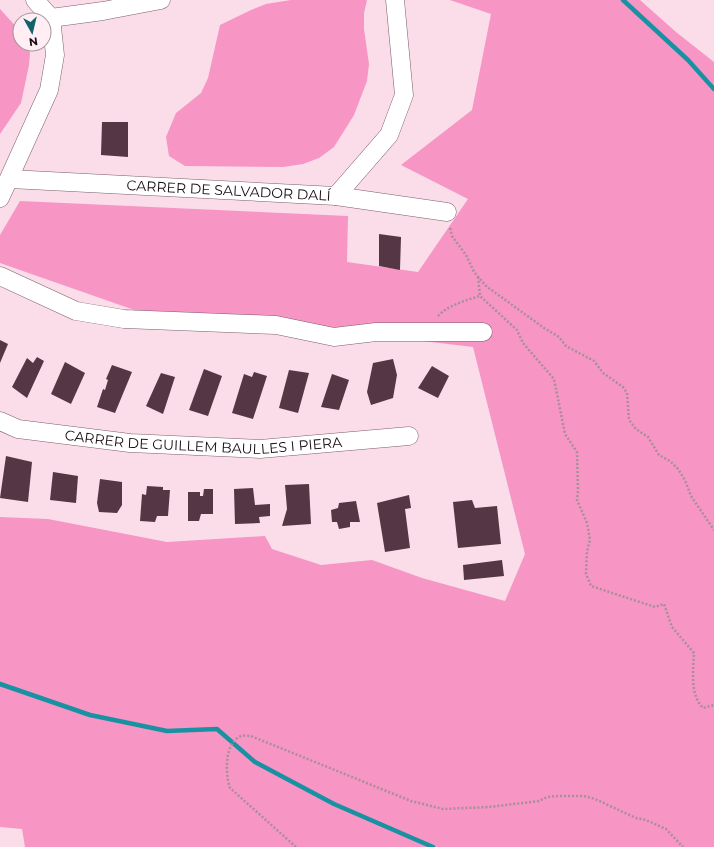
<svg xmlns="http://www.w3.org/2000/svg" width="714" height="847" viewBox="0 0 714 847" font-family="Montserrat,sans-serif">
  <style>
    .forest { fill: #f795c4 }
    .lines { fill: none; stroke-linecap: round; stroke-linejoin: round }
    .stream { stroke: #1892a2; stroke-width: 4.5 }
    .building { fill: #543644 }
    .minor-casing { stroke: #7d5d6b; stroke-width: 19 }
    .path { stroke: #a68f99; stroke-width: 2.5; stroke-dasharray: 2 2; stroke-linecap: butt }
    .minor { stroke: #fff; stroke-width: 18 }
    .labels { text-anchor: middle; stroke-width: 4; stroke-linejoin: round; paint-order: stroke }
    .street-label { font-size: 14px; fill: #1a0e14; stroke: #ffeff5 }
  </style>
  <rect width="100%" height="100%" fill="#fbddea"/>
  <g class="forest">
    <path d="M 291,0 L 367,0 L 364,13 L 364,29 L 369,64 L 367,81 L 354,115 L 334,147 L 319,158 L 303,164 L 283,167 L 185,166 L 169,156 L 166,137 L 176,113 L 201,93 L 208,78 L 220,25 L 251,10 L 266,4 Z"/>
    <path d="M 450,0 L 640,0 L 676,32 L 714,62 L 714,847 L 25,847 L 22,829 L 0,827 L 0,517 L 48,519 L 167,542 L 265,536 L 272,549 L 321,565 L 372,560 L 422,578 L 505,601 L 525,554 L 473,347 L 356,333 L 140,312 L 0,263 L 0,235 L 20,201 L 348,216 L 347,262 L 418,272 L 468,199 L 401,165 L 472,110 L 491,14 Z"/>
    <path d="M 0,9 L 20,31 L 20,44 L 27,44 L 30,53 L 29,65 L 21,103 L 0,134 Z"/>
  </g>
  <g class="lines">
    <g class="stream">
      <path d="M 623,0 L 688,60 L 714,89"/>
      <path d="M 0,684 L 90,715 L 167,731 L 217,729 L 255,762 L 334,804 L 433,847"/>
    </g>
  </g>
  <g class="building">
    <path d="M 102,122 L 128,122 L 128,157 L 101,155 Z"/>
    <path d="M 379,234 L 401,237 L 400,270 L 379,266 Z"/>
    <path d="M 0,340 L 8,344 L 0,363 Z"/>
    <path d="M 37,357 L 44,361 L 27,398 L 12,387 L 27,358 L 33,363 Z"/>
    <path d="M 393,359 L 397,375 L 393,398 L 371,405 L 367,392 L 373,363 Z"/>
    <path d="M 65,362 L 85,373 L 71,404 L 51,394 Z"/>
    <path d="M 112,365 L 132,372 L 115,413 L 97,407 L 103,389 L 105,390 L 108,380 L 106,379 Z"/>
    <path d="M 432,366 L 449,376 L 438,398 L 418,388 Z"/>
    <path d="M 204,369 L 222,376 L 208,416 L 189,410 Z"/>
    <path d="M 289,370 L 309,373 L 298,413 L 279,408 Z"/>
    <path d="M 254,372 L 267,376 L 253,419 L 232,413 L 244,374 L 252,377 Z"/>
    <path d="M 161,373 L 175,377 L 163,414 L 146,406 Z"/>
    <path d="M 332,374 L 349,380 L 339,410 L 321,407 Z"/>
    <path d="M 6,456 L 32,462 L 28,502 L 0,498 Z"/>
    <path d="M 53,472 L 78,476 L 76,503 L 50,500 Z"/>
    <path d="M 100,479 L 122,482 L 122,505 L 117,513 L 99,512 L 97,503 Z"/>
    <path d="M 309,484 L 311,524 L 282,526 L 287,509 L 285,485 Z"/>
    <path d="M 147,486 L 163,487 L 163,490 L 170,490 L 168,516 L 157,516 L 155,522 L 140,521 L 142,494 L 146,495 Z"/>
    <path d="M 253,488 L 255,505 L 270,504 L 270,516 L 259,517 L 260,523 L 235,524 L 234,489 Z"/>
    <path d="M 204,489 L 213,489 L 213,514 L 201,514 L 199,521 L 188,521 L 188,492 L 200,492 L 200,496 L 203,496 Z"/>
    <path d="M 409,495 L 411,508 L 405,509 L 410,548 L 385,552 L 377,503 Z"/>
    <path d="M 472,500 L 475,508 L 497,506 L 501,544 L 458,548 L 453,502 Z"/>
    <path d="M 356,501 L 360,522 L 350,522 L 350,527 L 339,529 L 337,522 L 332,522 L 331,510 L 338,508 L 339,503 Z"/>
    <path d="M 502,560 L 504,576 L 464,580 L 463,565 Z"/>
  </g>
  <g class="lines">
    <g class="minor-casing">
      <g id="minor">
        <path d="M 35,0 L 51,18"/>
        <path d="M 51,18 L 103,11 L 161,0"/>
        <path id="s1" d="M 10,179 L 336,196 L 447,212"/>
        <path d="M 336,196 L 389,135 L 404,95 L 395,0"/>
        <path d="M 0,198 L 49,90 L 55,55 L 51,18"/>
        <path d="M 0,276 L 76,311 L 124,319 L 276,325 L 334,337 L 376,332 L 483,332"/>
        <path id="s2" d="M 0,421 L 18,429 L 130,443 L 260,449 L 409,436"/>
      </g>
    </g>
    <g class="path">
      <path d="M 450,228 L 452,236 L 466,255 L 474,272 L 486,286 L 544,328 L 559,337 L 566,346 L 594,361 L 603,373 L 623,387 L 627,393 L 629,420 L 636,429 L 648,437 L 659,455 L 670,461 L 678,469 L 685,480 L 691,496 L 714,530"/>
      <path d="M 478,277 L 480,296 L 517,330 L 523,343 L 554,379 L 565,434 L 577,452 L 578,491 L 577,500 L 587,523 L 590,540 L 587,551 L 586,574 L 591,586 L 655,607 L 664,604 L 672,627 L 694,653 C 693,671 690,695 703,708 L 714,705"/>
      <path d="M 438,316 C 447,306 466,300 480,296"/>
      <path d="M 296,847 L 230,788 C 225,774 224,743 241,736 C 244,735 248,736 251,736 L 411,801 L 443,809 L 489,807 L 539,801 L 547,797 L 558,796 L 584,796 L 595,799 L 636,818 L 646,820 L 666,829 L 683,847"/>
    </g>
    <use href="#minor" class="minor"/>
  </g>
  <g class="labels">
    <g class="street-label">
      <text dy="5" stroke="none"><textPath href="#s1" startOffset="219">CARRER DE SALVADOR DALÍ</textPath></text>
      <text dy="5" stroke="none"><textPath href="#s2" startOffset="206">CARRER DE GUILLEM BAULLES I PIERA</textPath></text>
    </g>
  </g>
  <g transform="translate(32 32) rotate(172)"><circle r="19" fill="#ffeff5" stroke="#a3959b"/>
  <path d="M0-3L7 15L0 10L-7 15Z" fill="#13616b"/>
  <text y="-6" font-size="11" font-weight="bold" text-anchor="middle" fill="#1a0e14">N</text>
  </g>
</svg>
